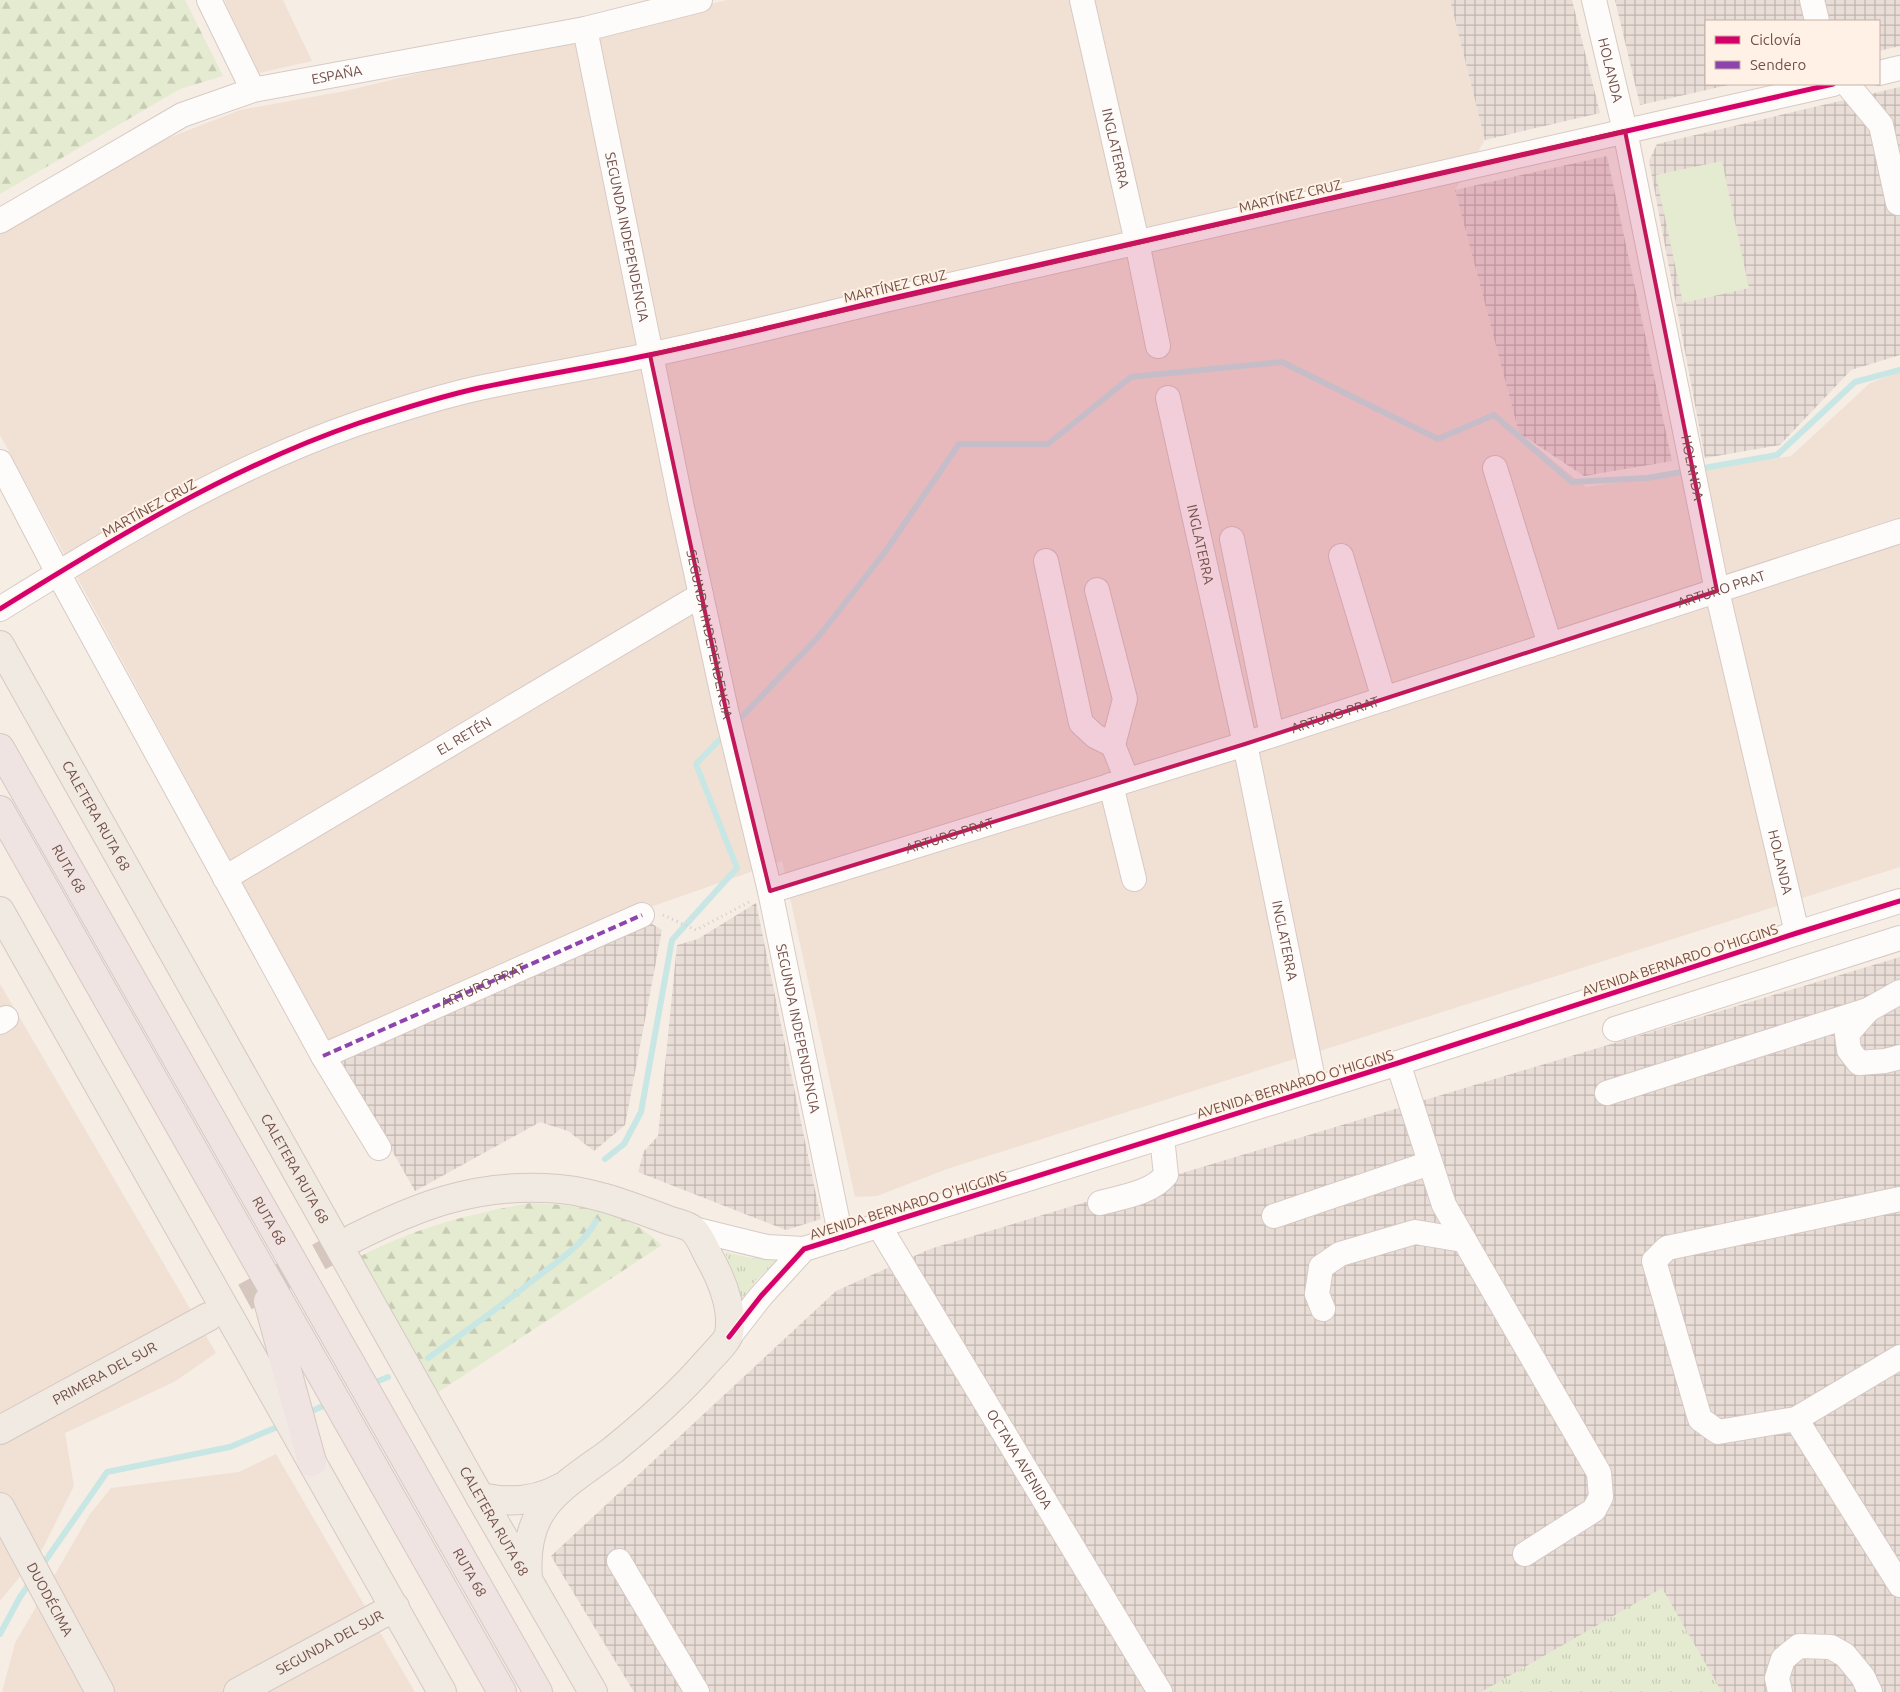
<svg xmlns="http://www.w3.org/2000/svg" width="1900" height="1692" viewBox="0 0 1900 1692" font-family="Ubuntu,sans-serif">
  <style>
    .residential { fill: #f1e1d5 }
    .industrial { fill: url(#industrial-grid) }
    .grass { fill: url(#grass-tufts) }
    .forest { fill: url(#forest-firs) }
    .pitch { fill: #e5ebd0 }
    .lines { fill: none; stroke-linecap: round; stroke-linejoin: round }
    .stream { stroke: #c8e7e4; stroke-width: 6 }
    .major-tunnel { stroke: #d5c6be; stroke-width: 28; stroke-dasharray: 28 14; stroke-linecap: butt }
    .minor-casing { stroke: #d7cac4; stroke-width: 26 }
    .major-casing { stroke: #d5c8c3; stroke-width: 30 }
    .highway-casing { stroke: #d5c8c3; stroke-width: 30 }
    .path { stroke: #d7ccc9; stroke-width: 3; stroke-dasharray: 1 4; stroke-linecap: butt }
    .minor { stroke: #fefcfb; stroke-width: 24 }
    .major { stroke: #f1eae2; stroke-width: 28 }
    .highway { stroke: #f0e4e2; stroke-width: 28 }
    .quiet { stroke: #8e44ad; stroke-width: 4; stroke-dasharray: 8 4; stroke-linecap: butt }
    .cycleway-casing { stroke: #fff1e5; stroke-width: 8 }
    .cycleway { stroke: #d6006c; stroke-width: 5 }
    .marked { fill: #c2185b; fill-opacity: 0.2; stroke: #c2185b; stroke-width: 4; stroke-linejoin: round }
    .labels { text-anchor: middle; stroke-width: 4; stroke-linejoin: round; paint-order: stroke }
    .street-label { font-size: 14px; fill: #724f47; stroke: #fff1e5 }
  </style>
  <defs>
    <pattern id="industrial-grid" width="8" height="8" patternUnits="userSpaceOnUse" patternTransform="scale(1.25)"><rect width="8" height="8" fill="#e8ddd7"/><path d="M0 4h8M4 0v8" fill="none" stroke="#c0b6b0"/></pattern>
    <pattern id="grass-tufts" width="24" height="20" patternUnits="userSpaceOnUse" patternTransform="scale(1.25)"><rect width="24" height="20" fill="#e5ebd0"/><path d="M3 7l-1-3M5 7V3M7 7l1-3M15 17l-1-3M17 17v-4M19 17l1-3" fill="none" stroke="#c8cbb4"/></pattern>
    <pattern id="forest-firs" width="22" height="20" patternUnits="userSpaceOnUse" patternTransform="scale(1.25)"><rect width="22" height="20" fill="#e5ebd0"/><path d="M5 1l3.5 6h-7zM16 11l3.5 6h-7z" fill="#c8cbb4"/></pattern>
  </defs>
  <rect width="100%" height="100%" fill="#f6ede5"/>
  <g class="residential">
    <path d="M 224,0 L 283,0 L 312,61 L 259,73 Z"/>
    <path d="M 727,0 L 1450,0 L 1485,140 L 1455,190 L 1519,433 L 1586,487 L 1791,456 L 1870,383 L 1900,372 L 1900,867 L 947,1169 L 877,1196 L 855,1197 L 782,861 L 582,931 L 329,1043 L 0,435 L 0,232 L 153,144 L 240,110 L 345,91 Z"/>
    <path d="M 0,984 L 216,1353 L 174,1382 L 65,1433 L 74,1486 L 43,1548 L 0,1601 Z"/>
    <path d="M 276,1454 L 415,1692 L 2,1692 L 15,1643 L 90,1514 L 111,1488 L 239,1472 Z"/>
  </g>
  <g class="industrial">
    <path d="M 1450,0 L 1572,0 L 1600,113 L 1485,140 Z"/>
    <path d="M 1615,0 L 1900,0 L 1900,46 L 1879,51 L 1879,21 L 1706,21 L 1706,84 L 1733,84 L 1640,105 Z"/>
    <path d="M 1900,87 L 1900,355 L 1851,370 L 1780,445 L 1705,458 L 1649,161 L 1657,144 Z"/>
    <path d="M 1607,156 L 1672,461 L 1584,476 L 1519,433 L 1455,190 Z"/>
    <path d="M 756,903 L 821,1219 L 786,1230 L 638,1172 L 644,1151 L 658,1136 L 677,945 L 698,939 Z"/>
    <path d="M 649,922 L 662,930 L 625,1125 L 594,1151 L 568,1131 L 540,1122 L 415,1191 L 340,1059 Z"/>
    <path d="M 1900,957 L 1900,1692 L 634,1692 L 551,1556 L 836,1291 L 930,1249 Z"/>
  </g>
  <g class="grass">
    <path d="M 725,1252 L 751,1258 L 778,1260 L 756,1280 L 739,1304 L 735,1277 Z"/>
    <path d="M 1662,1588 L 1722,1692 L 1481,1692 Z"/>
  </g>
  <g class="forest">
    <path d="M 0,0 L 185,0 L 223,76 L 180,89 L 0,194 Z"/>
    <path d="M 530,1203 C 565,1205 599,1206 630,1222 C 641,1227 652,1237 662,1245 L 434,1395 L 359,1257 C 418,1227 466,1215 530,1203 Z"/>
  </g>
  <path class="pitch" d="M 1722,161 L 1749,288 L 1683,303 L 1656,175 Z"/>
  <g class="lines">
    <g class="stream">
      <path d="M 1698,469 L 1777,455 L 1855,382 L 1900,370"/>
      <path d="M 735,724 L 819,636 L 885,552 L 959,444 L 1048,444 L 1131,377 L 1282,362 L 1438,439 L 1494,415 L 1572,482 L 1647,478 L 1688,471"/>
      <path d="M 605,1159 L 624,1144 L 641,1112 L 672,940 L 737,868 L 696,764 L 726,733"/>
      <path d="M 428,1358 C 465,1332 501,1306 536,1278 C 557,1262 583,1245 596,1221"/>
      <path d="M 371,1384 L 388,1377"/>
      <path d="M 305,1414 L 330,1403"/>
      <path d="M 41,1567 L 107,1472 L 230,1447 L 282,1425"/>
      <path d="M 0,1634 L 20,1597 L 31,1581"/>
    </g>
    <path class="major-tunnel" d="M 208,1317 L 354,1238"/>
    <g class="minor-casing">
      <g id="minor">
        <path d="M 209,0 L 253,90"/>
        <path id="s1" d="M 1082,0 L 1137,242 L 1158,346"/>
        <path id="s2" d="M 1594,0 L 1625,131 L 1717,591 L 1797,933"/>
        <path d="M 1812,0 L 1817,21"/>
        <path id="s3" d="M 585,29 L 681,503 L 726,710 L 770,891 L 841,1238"/>
        <path d="M 1879,73 L 1900,68"/>
        <path d="M 1847,84 L 1881,125 L 1898,203"/>
        <path id="s4" d="M 0,221 L 182,115 L 253,90 L 585,29 L 700,0"/>
        <path id="s5" d="M 1168,398 L 1245,744 L 1315,1089"/>
        <path d="M 0,462 L 58,573 L 323,1056 L 379,1148"/>
        <path d="M 1495,468 L 1550,645"/>
        <path d="M 1232,539 L 1272,735"/>
        <path d="M 1341,556 L 1384,699"/>
        <path d="M 1046,561 L 1081,723 L 1095,736 L 1113,745 L 1127,780"/>
        <path d="M 1097,590 L 1125,699 L 1113,745"/>
        <path d="M 0,609 C 114,538 231,467 359,423 C 398,410 438,397 479,388 C 535,376 593,367 649,355 C 731,338 812,317 893,298 C 1206,224 1520,155 1833,84"/>
        <path d="M 1111,785 L 1134,879"/>
        <path id="s6" d="M 225,878 L 701,595"/>
        <path id="s7" d="M 770,891 L 1245,744 L 1900,531"/>
        <path d="M 1868,1010 L 1847,1034 L 1849,1050 L 1859,1063 L 1885,1061 L 1900,1057"/>
        <path d="M 0,1022 L 6,1018"/>
        <path d="M 1615,1029 L 1900,938"/>
        <path id="s8" d="M 323,1056 L 642,915"/>
        <path d="M 1398,1063 L 1444,1205 L 1599,1473 L 1601,1497 L 1594,1510 L 1525,1554"/>
        <path d="M 1607,1093 L 1868,1010 L 1900,992"/>
        <path d="M 1900,1199 L 1667,1248 L 1654,1261 L 1700,1419 L 1718,1432 L 1796,1419 L 1900,1357"/>
        <path d="M 1100,1203 C 1122,1197 1152,1193 1166,1175 L 1162,1137"/>
        <path d="M 1274,1216 L 1430,1163"/>
        <path id="s9" d="M 879,1226 L 1160,1692"/>
        <path d="M 693,1229 L 767,1247 L 804,1249"/>
        <path d="M 1323,1309 L 1317,1294 L 1321,1267 L 1340,1254 L 1415,1232 L 1463,1240"/>
        <path d="M 729,1337 L 761,1296 L 804,1249 L 1398,1063 L 1797,933 L 1900,901"/>
        <path d="M 1796,1419 L 1900,1585"/>
        <path d="M 619,1561 L 697,1692"/>
        <path d="M 1780,1692 L 1777,1678 L 1783,1659 L 1799,1646 L 1831,1647 L 1845,1655 L 1863,1677 L 1870,1692"/>
      </g>
    </g>
    <g class="major-casing">
      <g id="major">
        <path id="s10" d="M 0,645 L 480,1497 L 593,1692"/>
        <path d="M 0,911 L 442,1692"/>
        <path d="M 354,1238 C 418,1206 472,1185 545,1188 C 588,1189 628,1205 668,1220 C 676,1223 689,1225 694,1231 C 700,1237 704,1247 708,1255 C 721,1278 734,1307 729,1334 C 727,1342 710,1358 704,1365 C 677,1396 645,1424 613,1450 C 591,1467 563,1483 545,1506 C 529,1527 526,1552 528,1578"/>
        <path id="s11" d="M 0,1430 L 208,1317"/>
        <path d="M 480,1497 C 508,1503 536,1502 562,1487"/>
        <path id="s12" d="M 0,1507 L 100,1692"/>
        <path id="s13" d="M 238,1692 L 395,1607"/>
      </g>
    </g>
    <g class="highway-casing">
      <g id="highway">
        <path id="s14" d="M 0,748 L 538,1692"/>
        <path d="M 0,810 L 502,1692"/>
        <path d="M 268,1301 L 312,1462"/>
      </g>
    </g>
    <path class="path" d="M 663,915 L 696,930 L 751,901"/>
    <use href="#minor" class="minor"/>
    <use href="#major" class="major"/>
    <use href="#highway" class="highway"/>
    <path class="quiet" d="M 323,1056 L 642,915"/>
    <g class="cycleway-casing">
      <g id="cycleway">
        <path d="M 0,609 C 114,538 231,467 359,423 C 398,410 438,397 479,388 C 535,376 593,367 649,355 C 731,338 812,317 893,298 C 1206,224 1520,155 1833,84"/>
        <path d="M 729,1337 L 761,1296 L 804,1249 L 1398,1063 L 1797,933 L 1900,901"/>
      </g>
    </g>
    <use href="#cycleway" class="cycleway"/>
  </g>
  <path class="marked" d="M 1625,131 L 1717,591 L 1245,744 L 770,891 L 726,710 L 650,355 Z"/>
  <g class="labels">
    <g class="street-label">
      <text dy="5" stroke="none"><textPath href="#s2" startOffset="72">HOLANDA</textPath></text>
      <text dy="5" stroke="none"><textPath href="#s4" startOffset="371">ESPAÑA</textPath></text>
      <text dy="5" stroke="none"><textPath href="#s1" startOffset="152">INGLATERRA</textPath></text>
      <text transform="translate(1290 196) rotate(-13)" y="5">MARTÍNEZ CRUZ</text>
      <text dy="5" stroke="none"><textPath href="#s3" startOffset="212">SEGUNDA INDEPENDENCIA</textPath></text>
      <text transform="translate(895 286) rotate(-13)" y="5">MARTÍNEZ CRUZ</text>
      <text dy="5" stroke="none"><textPath href="#s2" startOffset="478">HOLANDA</textPath></text>
      <text transform="translate(149 508) rotate(-29)" y="5">MARTÍNEZ CRUZ</text>
      <text dy="5" stroke="none"><textPath href="#s5" startOffset="150">INGLATERRA</textPath></text>
      <text dy="5" stroke="none"><textPath href="#s7" startOffset="998">ARTURO PRAT</textPath></text>
      <text dy="5" stroke="none"><textPath href="#s3" startOffset="618">SEGUNDA INDEPENDENCIA</textPath></text>
      <text dy="5" stroke="none"><textPath href="#s7" startOffset="592">ARTURO PRAT</textPath></text>
      <text dy="5" stroke="none"><textPath href="#s6" startOffset="278">EL RETÉN</textPath></text>
      <text dy="5" stroke="none"><textPath href="#s10" startOffset="196">CALETERA RUTA 68</textPath></text>
      <text dy="5" stroke="none"><textPath href="#s7" startOffset="188">ARTURO PRAT</textPath></text>
      <text dy="5" stroke="none"><textPath href="#s2" startOffset="882">HOLANDA</textPath></text>
      <text dy="5" stroke="none"><textPath href="#s14" startOffset="139">RUTA 68</textPath></text>
      <text dy="5" stroke="none"><textPath href="#s5" startOffset="555">INGLATERRA</textPath></text>
      <text transform="translate(1680 960) rotate(-18)" y="5">AVENIDA BERNARDO O'HIGGINS</text>
      <text dy="5" stroke="none"><textPath href="#s8" startOffset="175">ARTURO PRAT</textPath></text>
      <text dy="5" stroke="none"><textPath href="#s3" startOffset="1022">SEGUNDA INDEPENDENCIA</textPath></text>
      <text transform="translate(1295 1084) rotate(-17)" y="5">AVENIDA BERNARDO O'HIGGINS</text>
      <text dy="5" stroke="none"><textPath href="#s10" startOffset="601">CALETERA RUTA 68</textPath></text>
      <text transform="translate(908 1205) rotate(-17)" y="5">AVENIDA BERNARDO O'HIGGINS</text>
      <text dy="5" stroke="none"><textPath href="#s14" startOffset="544">RUTA 68</textPath></text>
      <text dy="5" stroke="none"><textPath href="#s11" startOffset="119">PRIMERA DEL SUR</textPath></text>
      <text dy="5" stroke="none"><textPath href="#s9" startOffset="272">OCTAVA AVENIDA</textPath></text>
      <text dy="5" stroke="none"><textPath href="#s10" startOffset="1006">CALETERA RUTA 68</textPath></text>
      <text dy="5" stroke="none"><textPath href="#s14" startOffset="949">RUTA 68</textPath></text>
      <text dy="5" stroke="none"><textPath href="#s12" startOffset="105">DUODÉCIMA</textPath></text>
      <text dy="5" stroke="none"><textPath href="#s13" startOffset="104">SEGUNDA DEL SUR</textPath></text>
    </g>
  </g>
  <rect x="1705" y="20" width="175" height="65" fill="#fff1e5" stroke="#c7b0a6"/>
  <rect x="1715" y="36" width="25" height="8" fill="#d6006c" stroke="#c7b0a6"/>
  <text x="1750" y="45" font-size="15" fill="#724f47">Ciclovía</text>
  <rect x="1715" y="61" width="25" height="8" fill="#8e44ad" stroke="#c7b0a6"/>
  <text x="1750" y="70" font-size="15" fill="#724f47">Sendero</text>
</svg>
